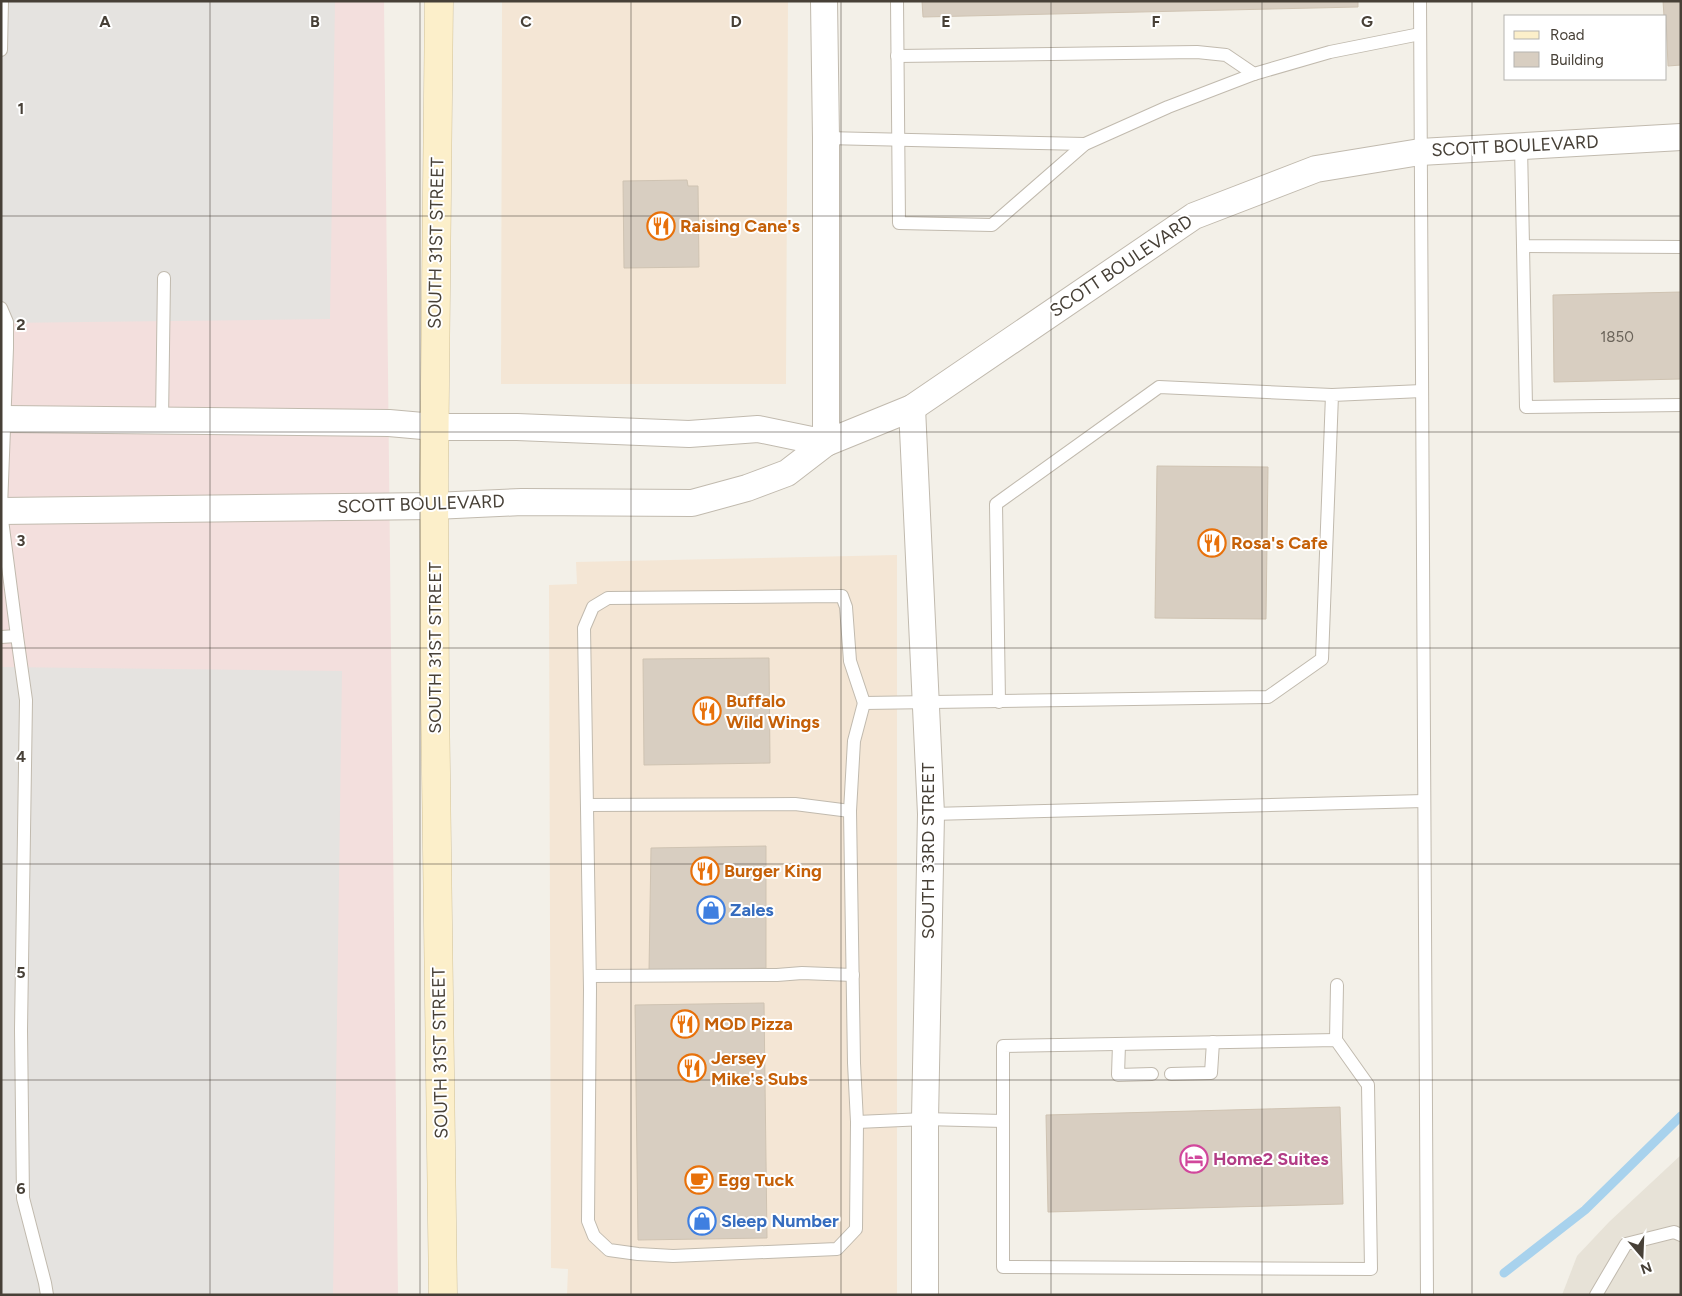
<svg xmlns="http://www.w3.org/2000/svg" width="1682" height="1296" viewBox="0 0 1682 1296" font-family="Figtree,sans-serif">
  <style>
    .residential { fill: #e7e2d7 }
    .commercial { fill: #f4e6d5 }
    .medical { fill: #f3dfdd }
    .parking { fill: #e5e3e0 }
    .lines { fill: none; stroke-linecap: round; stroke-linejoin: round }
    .stream { stroke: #a8d2ed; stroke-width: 9 }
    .building { fill: #d8cec1; stroke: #cfc3b2 }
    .lane-casing { stroke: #c1baae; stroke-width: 14 }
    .street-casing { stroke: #c1baae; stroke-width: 28 }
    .secondary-casing { stroke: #d1c29a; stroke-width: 29 }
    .lane { stroke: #fff; stroke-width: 12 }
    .street { stroke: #fff; stroke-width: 26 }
    .secondary { stroke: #fcefca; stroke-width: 28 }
    .grid { fill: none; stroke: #474037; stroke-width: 1; stroke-opacity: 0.55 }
    .labels { text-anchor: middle; stroke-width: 4; stroke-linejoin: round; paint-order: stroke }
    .number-label { font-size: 15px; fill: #6b645a }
    .street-label { font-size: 18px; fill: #474037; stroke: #fff }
    .food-label { font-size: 18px; font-weight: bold; fill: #c56008; stroke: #fff; text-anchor: start }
    .shop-label { font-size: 18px; font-weight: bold; fill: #366cbe; stroke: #fff; text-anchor: start }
    .hotel-label { font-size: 18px; font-weight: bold; fill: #b23c85; stroke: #fff; text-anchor: start }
    .grid-label { font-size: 16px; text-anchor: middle; font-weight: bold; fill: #474037; stroke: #fff; stroke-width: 4; stroke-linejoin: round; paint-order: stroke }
  </style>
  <rect width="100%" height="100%" fill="#f3f0e8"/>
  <path class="residential" d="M 1681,1155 L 1681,1295 L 1562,1295 L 1577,1256 L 1609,1222 Z"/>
  <g class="commercial">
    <path d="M 502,1 L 788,1 L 786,384 L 501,384 Z"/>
    <path d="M 897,555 L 897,1294 L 567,1295 L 568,1269 L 551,1268 L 549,585 L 577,584 L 576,562 Z"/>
  </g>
  <path class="medical" d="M 1,1 L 384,1 L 398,1295 L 1,1295 Z"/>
  <g class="parking">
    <path d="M 1,1 L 335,1 L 330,319 L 1,323 Z"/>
    <path d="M 1,667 L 342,671 L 333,1295 L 1,1295 Z"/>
  </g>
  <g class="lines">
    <path class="stream" d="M 1504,1273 L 1585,1210 L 1681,1116"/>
  </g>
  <g class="building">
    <path d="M 922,1 L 1358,1 L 1358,7 L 923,17 Z"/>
    <path d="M 1663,1 L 1681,1 L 1681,65 L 1668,66 L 1666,16 L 1664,16 Z"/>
    <path d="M 687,180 L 688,186 L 698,186 L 699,267 L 624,268 L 623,181 Z"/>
    <path d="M 1681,292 L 1681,379 L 1554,382 L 1553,295 Z"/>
    <path d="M 1157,466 L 1268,467 L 1266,619 L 1155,618 Z"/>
    <path d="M 769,658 L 770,763 L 644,765 L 643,659 Z"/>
    <path d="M 766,846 L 766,968 L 649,971 L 651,848 Z"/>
    <path d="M 764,1003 L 767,1238 L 638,1240 L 635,1005 Z"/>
    <path d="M 1340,1107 L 1343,1204 L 1048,1212 L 1046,1115 Z"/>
  </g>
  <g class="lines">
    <g class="lane-casing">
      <g id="lane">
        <path d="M 897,1 L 899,223 L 992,225 L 1085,144 L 1168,107 L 1254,74 L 1330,52 L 1420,34"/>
        <path d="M 1420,1 L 1427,1295"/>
        <path d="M 1,50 L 2,1"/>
        <path d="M 897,56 L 1197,52 L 1226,55 L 1254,74"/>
        <path d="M 826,138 L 1085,144"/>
        <path d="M 1521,146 L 1523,246 L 1681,247"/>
        <path d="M 1523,246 L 1526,407 L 1681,405"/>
        <path d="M 1,308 L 7,322 L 7,348 L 1,508"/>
        <path d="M 162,420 L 164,278"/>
        <path d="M 1,512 L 17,636 L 1,637"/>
        <path d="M 17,636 L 26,700 L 21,1030 L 23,1198 L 45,1283 L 47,1295"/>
        <path d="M 999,702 L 996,504 L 1159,387 L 1332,395"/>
        <path d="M 587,805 L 795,804 L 850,811"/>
        <path d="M 931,814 L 1424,801"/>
        <path d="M 590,976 L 777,975 L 802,973 L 853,975"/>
        <path d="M 1336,1040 L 1368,1085 L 1371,1269 L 1003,1267 L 1003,1046 Z"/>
        <path d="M 1336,1040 L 1337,985"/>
        <path d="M 1119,1044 L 1118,1075 L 1152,1074"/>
        <path d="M 1171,1074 L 1211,1073 L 1213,1042"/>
        <path d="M 1003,1121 L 925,1119 L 857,1122 L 856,1229 L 837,1249 L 673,1256 L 638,1254 L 609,1250 L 594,1236 L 588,1221 L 590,989 L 584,628 L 593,607 L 608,598 L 842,596 L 846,607 L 850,661 L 864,703 L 1268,697 L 1322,659 L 1332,395 L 1422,391"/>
        <path d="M 857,1122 L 854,1063 L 850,811 L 854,741 L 864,703"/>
        <path d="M 1596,1295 L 1626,1244 L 1674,1232 L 1681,1235"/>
      </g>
    </g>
    <g class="street-casing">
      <g id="street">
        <path d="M 824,1 L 826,138 L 826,443"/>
        <path d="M 912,408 L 931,814 L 925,1119 L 925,1295"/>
        <path d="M 5,419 L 389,423 L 434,427 L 517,427 L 689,434 L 758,429 L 826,443"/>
        <path d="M 1,511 L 434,506 L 522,502 L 692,503 L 747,488 L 787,473 L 826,443 L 912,408 L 1194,216 L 1316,169 L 1420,152 L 1681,137"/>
      </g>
    </g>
    <g class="secondary-casing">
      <path id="secondary" d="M 439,1 L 434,480 L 435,699 L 443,1295"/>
    </g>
    <use href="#lane" class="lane"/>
    <use href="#street" class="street"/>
    <use href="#secondary" class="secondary"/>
  </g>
  <path class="grid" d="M 210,1 L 210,1295M 420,1 L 420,1295M 631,1 L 631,1295M 841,1 L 841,1295M 1051,1 L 1051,1295M 1262,1 L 1262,1295M 1472,1 L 1472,1295M 1,216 L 1681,216M 1,432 L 1681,432M 1,648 L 1681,648M 1,864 L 1681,864M 1,1080 L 1681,1080"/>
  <defs>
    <g id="restaurant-ring" transform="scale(1.4375)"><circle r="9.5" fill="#fff" stroke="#e8710a" stroke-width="1.5"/><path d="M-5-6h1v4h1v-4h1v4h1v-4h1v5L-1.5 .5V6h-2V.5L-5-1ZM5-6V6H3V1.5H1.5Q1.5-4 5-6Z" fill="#e8710a"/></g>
    <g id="shop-ring" transform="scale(1.4375)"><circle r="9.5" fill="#fff" stroke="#3f7fe0" stroke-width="1.5"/><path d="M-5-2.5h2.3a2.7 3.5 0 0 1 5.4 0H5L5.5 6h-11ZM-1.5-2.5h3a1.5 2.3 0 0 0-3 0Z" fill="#3f7fe0"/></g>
    <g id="hotel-ring" transform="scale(1.4375)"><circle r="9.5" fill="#fff" stroke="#d1479c" stroke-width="1.5"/><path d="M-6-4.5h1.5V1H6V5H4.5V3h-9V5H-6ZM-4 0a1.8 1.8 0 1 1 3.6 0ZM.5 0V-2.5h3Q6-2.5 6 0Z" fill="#d1479c"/></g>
    <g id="cafe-ring" transform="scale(1.4375)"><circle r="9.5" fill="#fff" stroke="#e8710a" stroke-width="1.5"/><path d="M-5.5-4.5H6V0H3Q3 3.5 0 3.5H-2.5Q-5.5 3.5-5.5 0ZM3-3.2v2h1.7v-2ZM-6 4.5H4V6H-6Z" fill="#e8710a"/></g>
  </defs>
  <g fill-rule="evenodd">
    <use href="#restaurant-ring" x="661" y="226"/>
    <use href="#restaurant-ring" x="1212" y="543"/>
    <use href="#restaurant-ring" x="707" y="711"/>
    <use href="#restaurant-ring" x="705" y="871"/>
    <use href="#shop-ring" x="711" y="910"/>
    <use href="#restaurant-ring" x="685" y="1024"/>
    <use href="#restaurant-ring" x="692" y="1068"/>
    <use href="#hotel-ring" x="1194" y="1159"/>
    <use href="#cafe-ring" x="699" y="1180"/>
    <use href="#shop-ring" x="702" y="1221"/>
  </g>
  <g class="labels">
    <g class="number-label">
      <text x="1617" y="342">1850</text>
    </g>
    <g class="street-label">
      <text transform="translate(1515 146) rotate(-3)" y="6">SCOTT BOULEVARD</text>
      <text transform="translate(436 243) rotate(-89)" y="6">SOUTH 31ST STREET</text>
      <text transform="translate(1121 266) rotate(-34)" y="6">SCOTT BOULEVARD</text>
      <text transform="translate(421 504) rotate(-2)" y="6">SCOTT BOULEVARD</text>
      <text transform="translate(435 648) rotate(-90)" y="6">SOUTH 31ST STREET</text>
      <text transform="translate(928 851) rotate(-90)" y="6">SOUTH 33RD STREET</text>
      <text transform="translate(440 1053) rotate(-91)" y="6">SOUTH 31ST STREET</text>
    </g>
    <g class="food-label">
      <text x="680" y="232">Raising Cane's</text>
      <text x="1231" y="549">Rosa's Cafe</text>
      <text x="726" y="707">Buffalo<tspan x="726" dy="21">Wild Wings</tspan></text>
      <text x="724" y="877">Burger King</text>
      <text x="704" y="1030">MOD Pizza</text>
      <text x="711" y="1064">Jersey<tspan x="711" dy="21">Mike's Subs</tspan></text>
      <text x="718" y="1186">Egg Tuck</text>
    </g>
    <g class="shop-label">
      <text x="730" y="916">Zales</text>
      <text x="721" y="1227">Sleep Number</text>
    </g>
    <g class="hotel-label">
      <text x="1213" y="1165">Home2 Suites</text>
    </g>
  </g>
  <g class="grid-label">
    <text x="105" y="27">A</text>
    <text x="315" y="27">B</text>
    <text x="526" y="27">C</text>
    <text x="736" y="27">D</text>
    <text x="946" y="27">E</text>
    <text x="1156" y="27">F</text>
    <text x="1367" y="27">G</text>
    <text x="21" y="114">1</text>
    <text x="21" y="330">2</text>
    <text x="21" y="546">3</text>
    <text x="21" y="762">4</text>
    <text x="21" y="978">5</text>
    <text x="21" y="1194">6</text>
  </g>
  <rect width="1682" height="1296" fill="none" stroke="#474037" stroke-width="5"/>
  <rect x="1504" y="15" width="162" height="65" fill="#ffffff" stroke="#b5b3af"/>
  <rect x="1514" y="31" width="25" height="8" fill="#fcefca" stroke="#b5b3af"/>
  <text x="1550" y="40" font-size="15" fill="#474037">Road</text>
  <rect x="1514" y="52" width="25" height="15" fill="#d8cec1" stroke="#b5b3af"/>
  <text x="1550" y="65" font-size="15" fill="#474037">Building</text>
  <g transform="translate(1642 1256) rotate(161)" stroke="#ffffff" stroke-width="4" paint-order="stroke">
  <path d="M0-4L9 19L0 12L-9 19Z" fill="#474037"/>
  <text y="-8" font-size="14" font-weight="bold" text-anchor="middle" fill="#474037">N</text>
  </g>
</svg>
